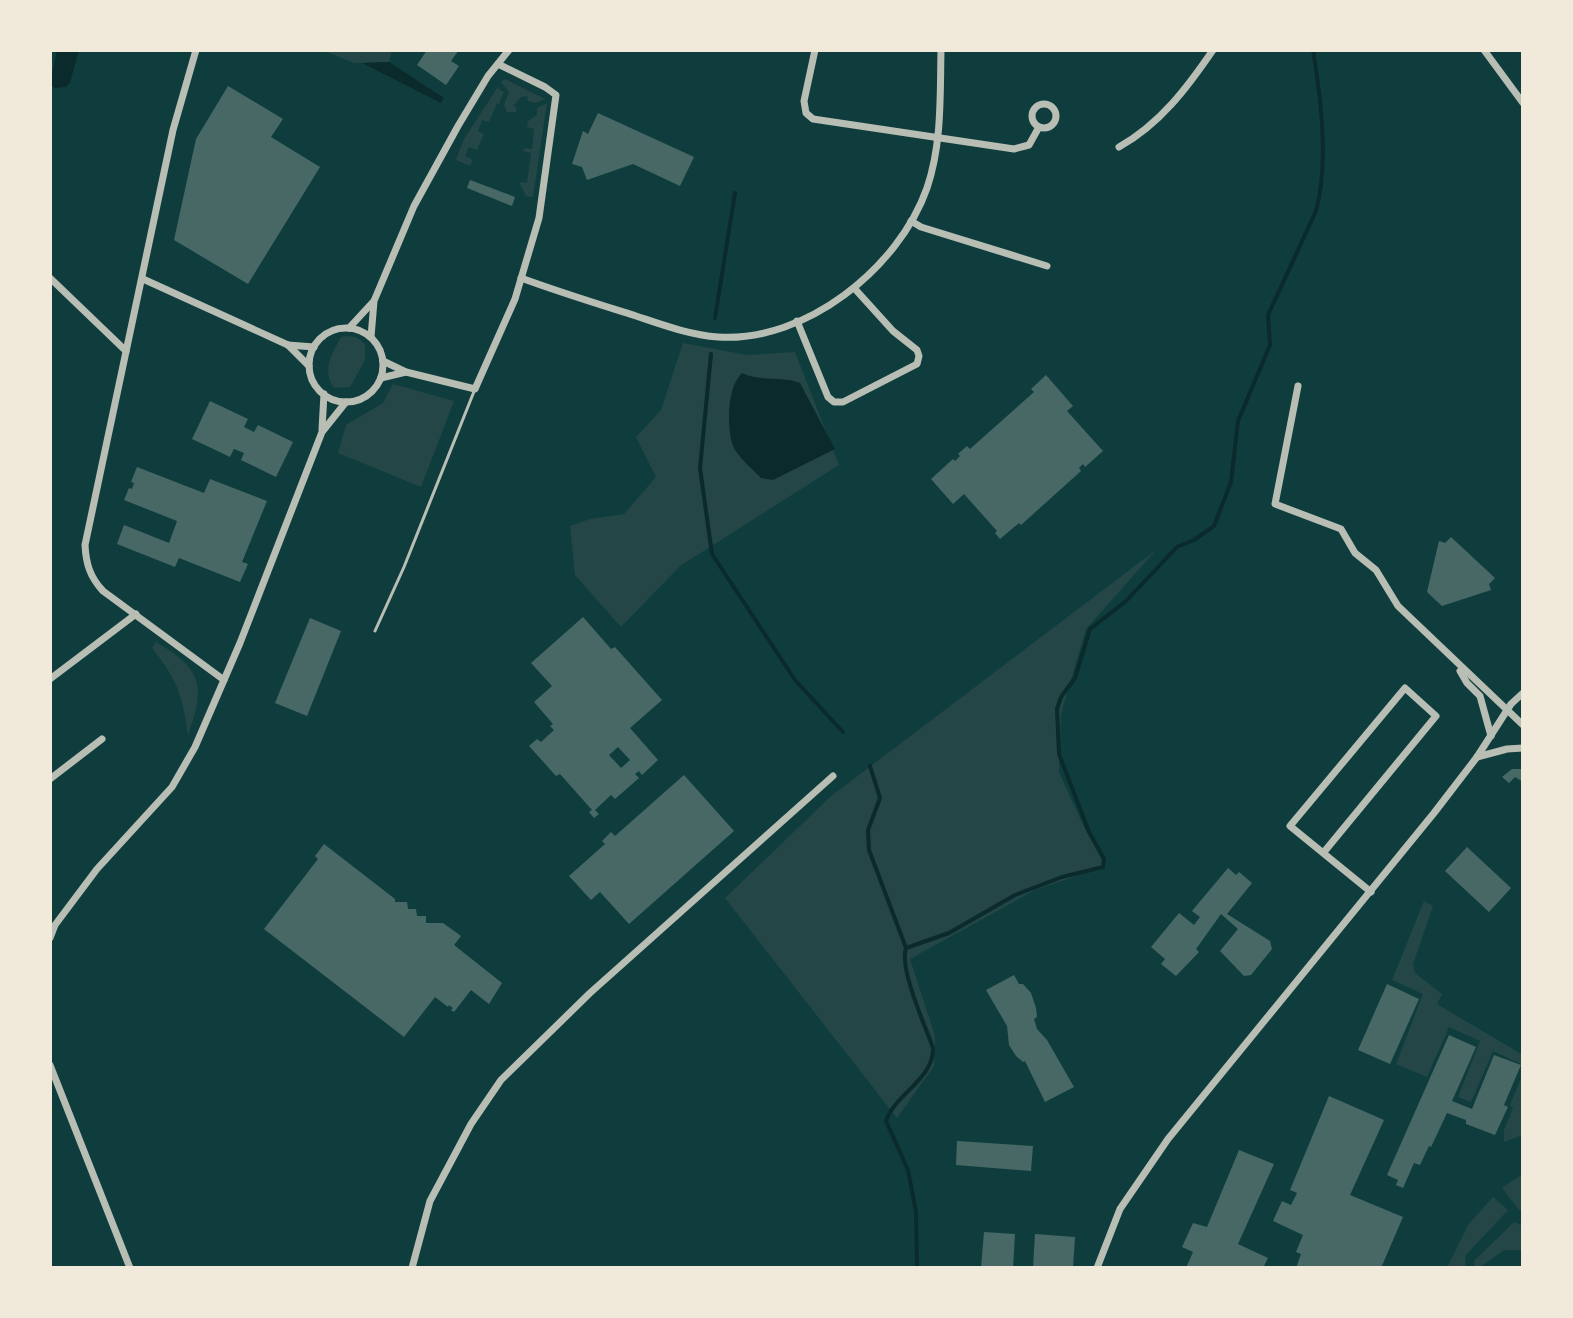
<svg xmlns="http://www.w3.org/2000/svg" width="1573" height="1318" viewBox="0 0 1573 1318" font-family="Raleway,sans-serif">
  <style>
    .green { fill: #244646 }
    .water { fill: #0a2a2b }
    .lines { fill: none; stroke-linecap: round; stroke-linejoin: round }
    .stream { stroke: #0a2a2b; stroke-width: 4 }
    .building { fill: #486865; fill-rule: evenodd }
    .service { stroke: #b8beb3; stroke-width: 3 }
    .minor { stroke: #b8beb3; stroke-width: 7 }
  </style>
  <rect width="100%" height="100%" fill="#0f3d3e"/>
  <g class="green">
    <path d="M 323,50 L 392,50 L 389,62 L 354,63 Z"/>
    <path d="M 505,79 L 545,99 L 536,103 L 528,101 L 527,96 L 521,97 L 513,106 L 516,107 L 516,112 L 507,112 L 504,105 L 509,92 L 501,82 Z"/>
    <path d="M 497,88 L 504,92 L 499,104 L 497,103 L 489,122 L 482,120 L 478,131 L 484,134 L 477,150 L 469,147 L 465,156 L 473,160 L 470,166 L 456,160 L 463,141 Z"/>
    <path d="M 547,103 L 533,197 L 526,196 L 519,182 L 527,183 L 531,153 L 523,151 L 524,148 L 532,149 L 534,129 L 527,127 L 528,121 L 537,115 L 537,108 Z"/>
    <path d="M 347,336 L 356,337 L 365,344 L 365,360 L 350,387 L 334,388 C 322,369 331,356 341,337 Z"/>
    <path d="M 683,343 L 747,355 L 795,352 L 839,465 L 680,566 L 621,627 L 575,575 L 570,526 L 590,519 L 624,514 L 656,477 L 636,437 L 661,410 Z"/>
    <path d="M 393,384 L 454,401 L 421,487 L 338,453 L 346,425 L 383,403 Z"/>
    <path d="M 1156,550 L 1086,629 L 1061,714 L 1059,772 L 1084,827 L 1106,866 L 1035,890 L 910,959 L 935,1036 L 934,1066 L 897,1118 L 725,898 L 830,797 Z"/>
    <path d="M 156,642 C 202,669 206,686 188,735 C 182,694 178,681 152,648 Z"/>
    <path d="M 1424,901 L 1433,906 L 1413,964 L 1415,973 L 1442,994 L 1437,1004 L 1523,1055 L 1523,1065 L 1493,1051 L 1471,1102 L 1458,1097 L 1480,1041 L 1449,1027 L 1427,1077 L 1396,1064 L 1423,994 L 1392,980 Z"/>
    <path d="M 1523,1073 L 1523,1135 L 1504,1142 L 1504,1130 L 1513,1108 L 1510,1105 Z"/>
    <path d="M 1523,1174 L 1523,1210 L 1519,1210 L 1502,1188 Z"/>
    <path d="M 1493,1197 L 1508,1210 L 1465,1256 L 1466,1268 L 1447,1268 L 1468,1225 Z"/>
    <path d="M 1514,1222 L 1523,1226 L 1523,1250 L 1504,1250 L 1479,1268 L 1475,1268 L 1474,1261 Z"/>
  </g>
  <g class="water">
    <path d="M 57,50 L 79,50 L 70,83 L 66,87 L 55,88 L 50,85 Z"/>
    <path d="M 389,62 L 444,98 L 441,103 L 362,63 Z"/>
    <path d="M 742,373 C 761,382 781,376 800,383 L 835,449 L 773,480 L 761,478 C 753,469 735,455 732,443 C 727,424 727,387 742,373 Z"/>
  </g>
  <g class="lines">
    <g class="stream">
      <path d="M 715,318 L 735,193"/>
      <path d="M 711,354 L 700,468 L 712,554 L 795,680 L 843,732"/>
      <path d="M 870,766 L 880,798 L 868,830 L 869,850 L 906,948 C 899,969 925,1025 933,1048 C 934,1079 895,1094 886,1121 L 908,1170 L 916,1212 L 917,1268"/>
      <path d="M 906,948 L 949,933 L 1015,895 L 1062,877 L 1103,867 L 1104,859 L 1089,832 L 1059,754 L 1057,709 L 1061,697 L 1075,678 L 1090,629 L 1125,602 L 1177,547 L 1194,540 L 1214,526 L 1231,482 L 1238,421 L 1270,345 L 1268,315 L 1316,211 C 1329,163 1321,99 1313,50"/>
    </g>
  </g>
  <g class="building">
    <path d="M 427,50 L 459,50 L 451,61 L 459,66 L 446,85 L 417,65 Z"/>
    <path d="M 228,86 L 283,119 L 271,137 L 320,167 L 248,284 L 174,240 L 196,139 Z"/>
    <path d="M 598,113 L 694,157 L 680,186 L 633,164 L 587,180 L 582,167 L 572,164 L 583,131 L 588,134 Z"/>
    <path d="M 470,180 L 515,197 L 512,206 L 467,188 Z"/>
    <path d="M 1046,375 L 1073,406 L 1067,411 L 1103,451 L 1085,467 L 1083,464 L 1079,468 L 1081,471 L 1021,525 L 1019,523 L 1000,539 L 995,533 L 997,531 L 964,494 L 953,504 L 931,479 L 953,459 L 955,461 L 960,456 L 958,454 L 967,446 L 970,449 L 1034,392 L 1031,389 Z"/>
    <path d="M 210,401 L 248,419 L 244,427 L 254,432 L 258,425 L 293,442 L 276,477 L 241,460 L 244,453 L 234,449 L 230,457 L 192,439 Z"/>
    <path d="M 137,467 L 204,493 L 210,479 L 267,501 L 242,562 L 248,564 L 240,582 L 179,558 L 175,567 L 117,544 L 124,525 L 169,543 L 177,521 L 124,500 L 129,488 L 132,489 L 134,483 L 131,482 Z"/>
    <path d="M 1451,537 L 1495,578 L 1489,584 L 1491,590 L 1442,606 L 1427,592 L 1439,541 L 1445,543 Z"/>
    <path d="M 583,617 L 611,649 L 615,647 L 662,700 L 630,728 L 658,760 L 642,775 L 639,771 L 635,774 L 639,778 L 615,799 L 611,795 L 595,810 L 599,814 L 594,818 L 589,812 L 592,810 L 560,774 L 556,776 L 529,746 L 537,739 L 541,742 L 554,730 L 550,726 L 553,724 L 534,702 L 552,686 L 531,663 ZM 618,747 L 630,760 L 621,768 L 609,755 Z"/>
    <path d="M 310,618 L 341,631 L 307,716 L 275,703 Z"/>
    <path d="M 1512,769 L 1523,769 L 1523,782 L 1515,777 L 1509,783 L 1502,777 Z"/>
    <path d="M 684,775 L 734,831 L 629,924 L 600,892 L 591,900 L 569,876 L 605,844 L 602,841 L 611,832 L 615,836 Z"/>
    <path d="M 324,844 L 395,899 L 395,902 L 407,902 L 408,909 L 416,909 L 417,916 L 426,916 L 426,923 L 443,923 L 461,936 L 454,945 L 502,983 L 489,1004 L 471,990 L 454,1012 L 451,1010 L 453,1008 L 449,1005 L 448,1007 L 435,997 L 404,1037 L 264,929 L 318,859 L 315,856 Z"/>
    <path d="M 1467,847 L 1511,888 L 1489,912 L 1445,871 Z"/>
    <path d="M 1228,868 L 1236,875 L 1239,872 L 1252,883 L 1227,914 L 1270,941 L 1272,949 L 1251,975 L 1244,976 L 1220,951 L 1238,929 L 1221,914 L 1196,949 L 1199,952 L 1176,976 L 1161,964 L 1165,959 L 1151,947 L 1179,913 L 1194,925 L 1200,917 L 1192,911 Z"/>
    <path d="M 1014,975 L 1019,984 L 1023,984 L 1031,993 L 1036,1008 L 1037,1017 L 1034,1019 L 1037,1029 L 1047,1040 L 1074,1087 L 1045,1102 L 1025,1061 L 1023,1062 L 1016,1056 L 1009,1045 L 1007,1026 L 986,990 Z"/>
    <path d="M 1387,984 L 1419,999 L 1390,1064 L 1358,1050 Z"/>
    <path d="M 1449,1035 L 1476,1047 L 1452,1101 L 1472,1109 L 1494,1055 L 1521,1065 L 1504,1105 L 1508,1107 L 1495,1135 L 1466,1124 L 1466,1120 L 1447,1113 L 1431,1147 L 1429,1146 L 1420,1165 L 1414,1163 L 1403,1188 L 1396,1185 L 1398,1180 L 1387,1175 Z"/>
    <path d="M 1329,1096 L 1384,1120 L 1350,1195 L 1403,1217 L 1381,1268 L 1296,1268 L 1301,1254 L 1296,1252 L 1303,1235 L 1273,1221 L 1282,1201 L 1291,1205 L 1297,1193 L 1290,1190 Z"/>
    <path d="M 957,1141 L 1033,1146 L 1031,1171 L 956,1165 Z"/>
    <path d="M 1239,1150 L 1274,1164 L 1238,1244 L 1268,1258 L 1263,1268 L 1186,1268 L 1193,1252 L 1182,1247 L 1193,1223 L 1207,1227 Z"/>
    <path d="M 984,1232 L 1015,1234 L 1013,1268 L 981,1268 Z"/>
    <path d="M 1035,1234 L 1075,1237 L 1073,1268 L 1033,1268 Z"/>
  </g>
  <g class="lines">
    <path class="service" d="M 375,631 L 404,567 L 475,389"/>
    <g class="minor">
      <path d="M 196,50 L 173,130 L 85,545 C 86,564 90,577 103,591 L 224,680"/>
      <path d="M 815,50 L 804,101 L 806,113 L 813,119 L 1014,149 L 1029,145 L 1039,127"/>
      <path d="M 1484,50 L 1523,103"/>
      <circle cx="1044" cy="116" r="12"/>
      <path d="M 1119,147 C 1160,124 1187,88 1213,50"/>
      <path d="M 911,221 L 921,227 L 1047,266"/>
      <path d="M 50,278 L 126,351"/>
      <path d="M 521,278 C 559,292 598,304 636,316 C 663,325 690,335 718,337 C 805,343 899,268 927,188 C 942,144 940,96 941,50"/>
      <path d="M 143,279 L 288,345 L 314,347"/>
      <path d="M 797,321 L 828,397 L 834,402 L 843,402 L 917,364 L 919,356 L 917,350 L 893,331 L 855,289"/>
      <path d="M 349,328 L 373,302"/>
      <circle cx="346" cy="365" r="37"/>
      <path d="M 371,337 L 374,301 L 414,206 L 458,126 L 488,76 L 509,50"/>
      <path d="M 288,345 L 309,366"/>
      <path d="M 383,361 L 406,372 L 475,389 L 515,299 L 539,218 L 556,95 L 545,87 L 498,64"/>
      <path d="M 381,378 L 406,372"/>
      <path d="M 1298,386 L 1275,504 L 1341,529 L 1355,553 L 1376,570 L 1398,606 L 1523,725"/>
      <path d="M 322,429 L 324,394"/>
      <path d="M 1460,671 L 1467,683 L 1480,696 L 1491,736"/>
      <path d="M 50,679 L 136,614"/>
      <path d="M 1477,757 L 1507,749 L 1523,748"/>
      <path d="M 50,779 L 102,739"/>
      <path d="M 1324,852 L 1436,716 L 1405,688 L 1290,826 L 1371,892"/>
      <path d="M 50,938 L 55,925 L 97,869 L 172,787 L 195,747 L 240,643 L 322,432 L 346,402"/>
      <path d="M 50,1065 L 130,1268"/>
      <path d="M 412,1268 L 430,1201 L 471,1124 L 501,1080 L 590,993 L 833,776"/>
      <path d="M 1097,1268 L 1120,1209 L 1168,1139 L 1434,813 L 1477,757 L 1511,704 L 1523,693"/>
    </g>
  </g>
  <rect width="1573" height="1318" fill="none" stroke="#f1e9da" stroke-width="104"/>
</svg>
